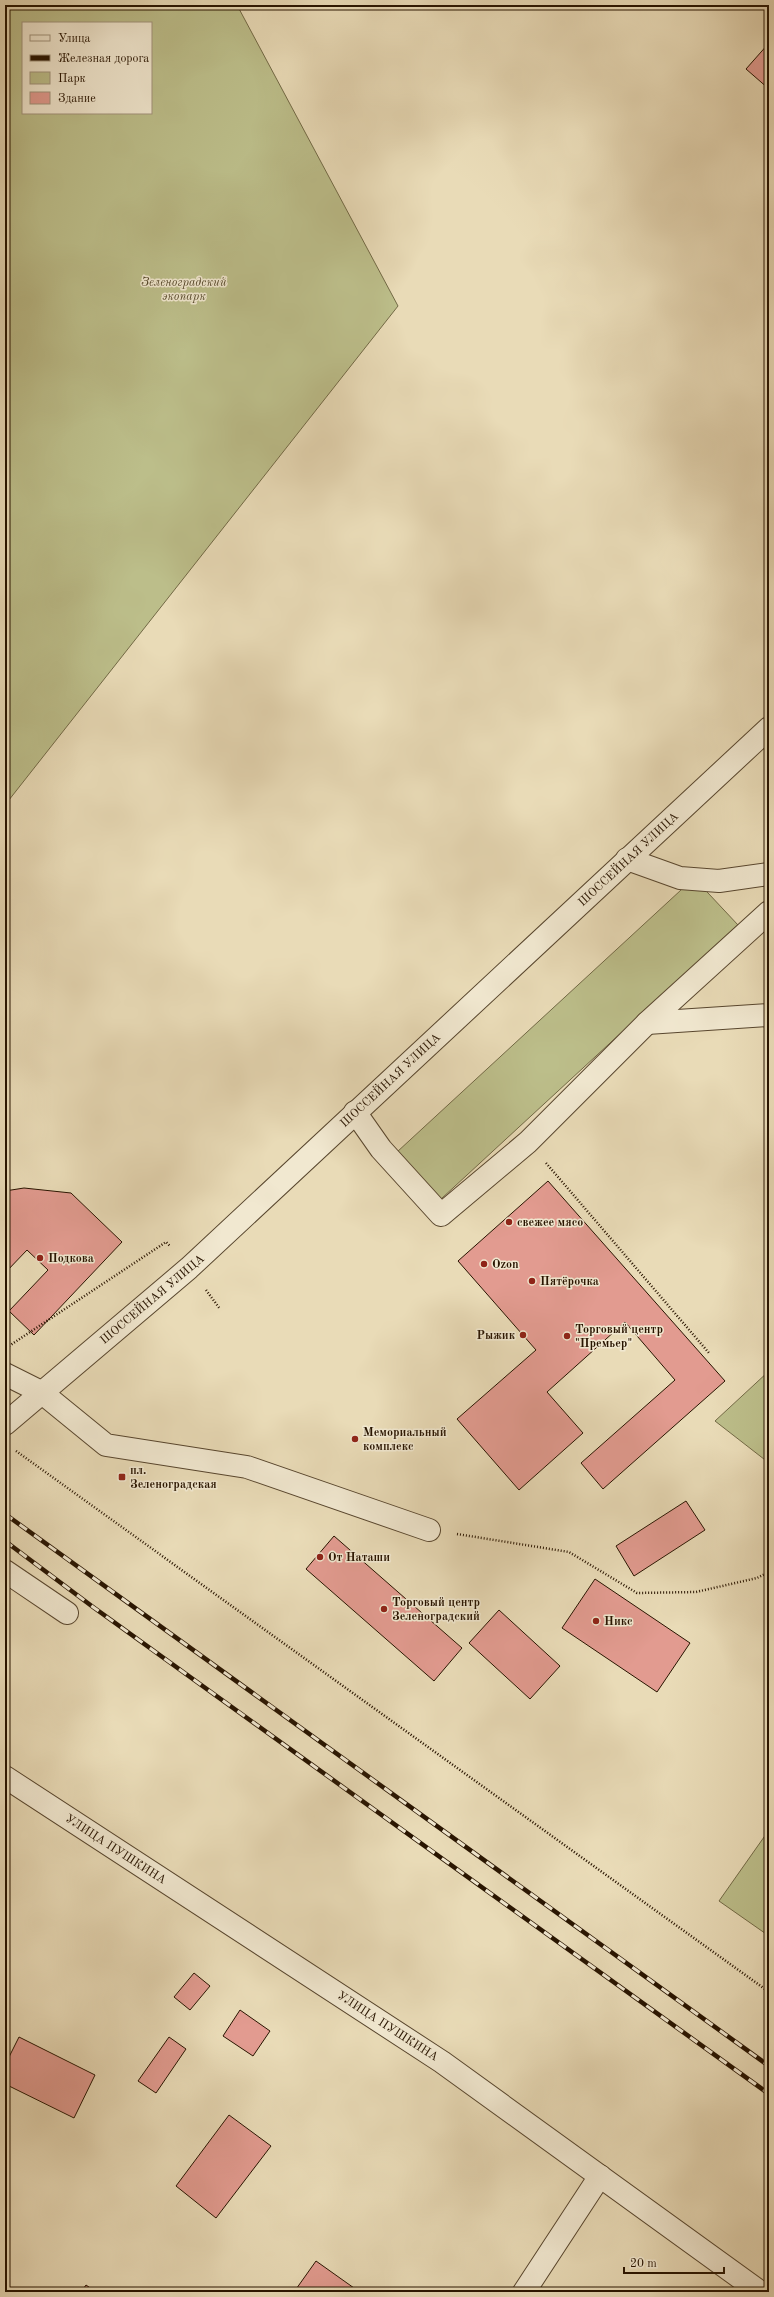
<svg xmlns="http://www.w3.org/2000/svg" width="774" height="2297" viewBox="0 0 774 2297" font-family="'Old Standard TT',serif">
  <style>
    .green { fill: #bcbe8a; stroke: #726945; fill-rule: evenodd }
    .building { fill: #e29b90; stroke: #281400 }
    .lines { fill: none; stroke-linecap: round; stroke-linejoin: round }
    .minor-casing { stroke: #58462e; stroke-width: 24 }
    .path { stroke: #281400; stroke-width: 2.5; stroke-dasharray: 1 2; stroke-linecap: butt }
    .minor { stroke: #f1e8d0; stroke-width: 22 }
    .rail-casing { stroke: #281400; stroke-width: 4.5 }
    .rail { stroke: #f1e8d0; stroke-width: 3; stroke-dasharray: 9; stroke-linecap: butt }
    .poi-dot { fill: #8f2418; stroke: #f1e8d0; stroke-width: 1.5 }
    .labels { text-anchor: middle; stroke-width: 3; stroke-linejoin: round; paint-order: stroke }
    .park-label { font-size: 12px; font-style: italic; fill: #544729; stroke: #f1e8d0 }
    .street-label { font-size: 12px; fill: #281400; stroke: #f1e8d0 }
    .poi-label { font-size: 12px; font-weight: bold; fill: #281400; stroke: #f1e8d0; text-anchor: start }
  </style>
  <rect width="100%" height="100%" fill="#e9dbb7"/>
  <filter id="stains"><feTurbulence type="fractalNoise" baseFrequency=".005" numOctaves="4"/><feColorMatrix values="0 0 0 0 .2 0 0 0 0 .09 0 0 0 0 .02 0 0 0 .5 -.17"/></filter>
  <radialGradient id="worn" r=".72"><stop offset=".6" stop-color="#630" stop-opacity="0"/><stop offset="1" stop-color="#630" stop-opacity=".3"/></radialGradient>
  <g class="green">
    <path d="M 5,5 L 237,5 L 398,306 L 5,805 ZM 23,23 L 151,23 L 151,113 L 23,113 Z"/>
    <path d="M 694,878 L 738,925 L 441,1199 L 397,1152 Z"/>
    <path d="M 769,1371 L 769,1463 L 715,1421 Z"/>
    <path d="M 769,1830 L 769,1936 L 719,1901 Z"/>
  </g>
  <g class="building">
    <path d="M 769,43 L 769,89 L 746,69 Z"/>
    <path d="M 548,1181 L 725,1381 L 603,1489 L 581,1463 L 675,1380 L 625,1322 L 547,1392 L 583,1433 L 519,1490 L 457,1419 L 536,1350 L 458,1261 Z"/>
    <path d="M 24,1188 L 71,1193 L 122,1242 L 34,1335 L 9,1311 L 48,1270 L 27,1250 L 5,1273 L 5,1191 Z"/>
    <path d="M 686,1501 L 705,1530 L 634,1576 L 616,1546 Z"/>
    <path d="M 334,1536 L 462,1648 L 434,1681 L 306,1569 Z"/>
    <path d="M 595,1579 L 690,1643 L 657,1692 L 562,1628 Z"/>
    <path d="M 499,1610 L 560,1666 L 530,1699 L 469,1643 Z"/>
    <path d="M 194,1973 L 210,1986 L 190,2010 L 174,1997 Z"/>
    <path d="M 240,2010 L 270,2031 L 253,2056 L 223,2036 Z"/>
    <path d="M 19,2037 L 95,2075 L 74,2118 L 5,2084 L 5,2065 Z"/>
    <path d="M 169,2037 L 186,2049 L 156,2093 L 138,2081 Z"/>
    <path d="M 229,2115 L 271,2146 L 216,2218 L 176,2186 Z"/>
    <path d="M 316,2261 L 354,2288 L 351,2292 L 294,2292 Z"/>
    <path d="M 86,2285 L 96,2292 L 81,2292 Z"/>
  </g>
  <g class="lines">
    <g class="minor-casing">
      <g id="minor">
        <path d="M 627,859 L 680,878 L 719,881 L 769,874"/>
        <path d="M 647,1023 L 769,1015"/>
        <path d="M 355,1112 L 381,1149 L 441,1215 L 528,1142 L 647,1023 L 769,912"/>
        <path d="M 5,1374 L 41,1392 L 106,1445 L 247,1467 L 429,1530"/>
        <path d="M 5,1424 L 189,1268 L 769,728"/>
        <path d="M 5,1571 L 67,1613"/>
        <path d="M 5,1777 L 442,2062 L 760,2292"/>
        <path d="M 524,2292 L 600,2176"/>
      </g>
    </g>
    <g class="path">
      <path d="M 546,1163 L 709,1353"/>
      <path d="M 206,1290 L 220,1309"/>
      <path d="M 9,1346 L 166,1242 L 170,1246"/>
      <path d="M 16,1451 L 769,1992"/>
      <path d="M 457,1534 L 569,1552 L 637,1593 L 696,1592 L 757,1578 L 769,1572"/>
    </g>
    <use href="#minor" class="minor"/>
    <g class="rail-casing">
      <g id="rail">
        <path d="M 5,1514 L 769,2066"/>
        <path d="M 5,1541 L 93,1607 L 769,2094"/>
      </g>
    </g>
    <use href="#rail" class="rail"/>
  </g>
  <g class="poi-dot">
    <circle cx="509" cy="1222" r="4"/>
    <circle cx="40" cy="1258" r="4"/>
    <circle cx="484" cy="1264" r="4"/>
    <circle cx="532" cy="1281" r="4"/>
    <circle cx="523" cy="1335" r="4"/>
    <circle cx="567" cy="1336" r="4"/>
    <circle cx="355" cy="1439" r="4"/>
    <rect x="118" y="1473" width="8" height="8" rx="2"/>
    <circle cx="320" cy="1557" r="4"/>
    <circle cx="384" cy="1609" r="4"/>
    <circle cx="596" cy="1621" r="4"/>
  </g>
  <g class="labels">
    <g class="park-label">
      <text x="184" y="286">Зеленоградский<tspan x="184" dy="14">экопарк</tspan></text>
    </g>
    <g class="street-label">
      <text transform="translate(628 859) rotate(-43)" y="4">ШОССЕЙНАЯ УЛИЦА</text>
      <text transform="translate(390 1080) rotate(-43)" y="4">ШОССЕЙНАЯ УЛИЦА</text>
      <text transform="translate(152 1299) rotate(-40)" y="4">ШОССЕЙНАЯ УЛИЦА</text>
      <text transform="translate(116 1849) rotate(33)" y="4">УЛИЦА ПУШКИНА</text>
      <text transform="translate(388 2026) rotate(33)" y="4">УЛИЦА ПУШКИНА</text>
    </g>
    <g class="poi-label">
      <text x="517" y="1226">свежее мясо</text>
      <text x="48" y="1262">Подкова</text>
      <text x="492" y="1268">Ozon</text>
      <text x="540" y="1285">Пятёрочка</text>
      <text x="575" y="1333">Торговый центр<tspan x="575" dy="14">"Премьер"</tspan></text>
      <text x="515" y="1339" text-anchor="end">Рыжик</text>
      <text x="363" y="1436">Мемориальный<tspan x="363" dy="14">комплекс</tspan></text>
      <text x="130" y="1474">пл.<tspan x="130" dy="14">Зеленоградская</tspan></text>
      <text x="328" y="1561">От Наташи</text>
      <text x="392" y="1606">Торговый центр<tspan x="392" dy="14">Зеленоградский</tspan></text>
      <text x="604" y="1625">Никс</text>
    </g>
  </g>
  <rect width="774" height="2297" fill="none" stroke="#e9dbb7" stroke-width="20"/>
  <rect x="6" y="6" width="762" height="2285" fill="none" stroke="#281400" stroke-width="2"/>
  <rect x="10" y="10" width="754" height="2277" fill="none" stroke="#281400"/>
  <rect x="22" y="22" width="130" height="92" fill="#f1e8d0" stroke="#a1937d"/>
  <rect x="30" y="35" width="20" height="6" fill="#f1e8d0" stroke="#a1937d"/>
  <text x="58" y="42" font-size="12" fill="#281400">Улица</text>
  <rect x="30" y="55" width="20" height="6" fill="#281400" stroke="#a1937d"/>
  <text x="58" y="62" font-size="12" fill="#281400">Железная дорога</text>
  <rect x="30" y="72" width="20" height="12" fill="#bcbe8a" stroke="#a1937d"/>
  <text x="58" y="82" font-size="12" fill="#281400">Парк</text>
  <rect x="30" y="92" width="20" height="12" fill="#e29b90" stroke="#a1937d"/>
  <text x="58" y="102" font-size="12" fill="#281400">Здание</text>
  <path d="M624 2267v6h100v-6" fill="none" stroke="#281400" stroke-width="2"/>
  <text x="630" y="2267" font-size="12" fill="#281400" stroke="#f1e8d0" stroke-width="3" paint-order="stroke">20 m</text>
  <rect width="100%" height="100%" filter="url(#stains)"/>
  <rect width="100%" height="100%" fill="url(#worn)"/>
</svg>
